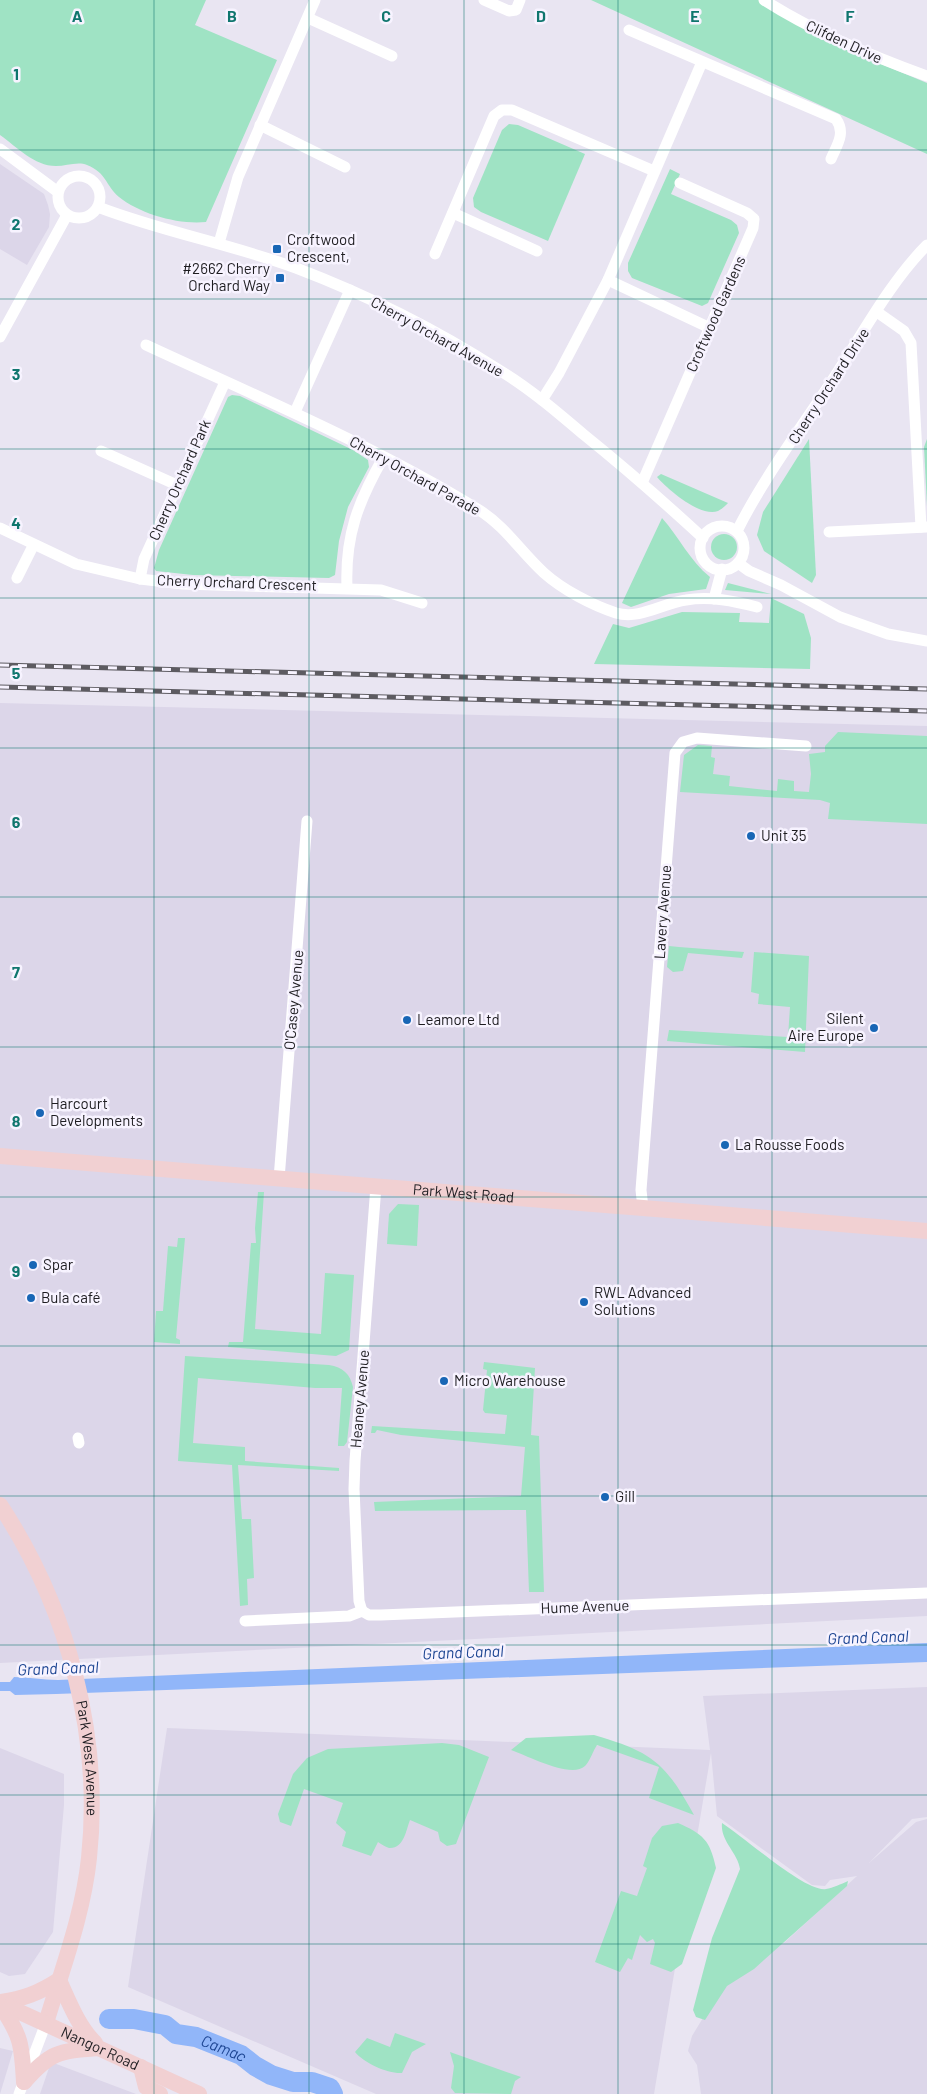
<svg xmlns="http://www.w3.org/2000/svg" width="927" height="2094" viewBox="0 0 927 2094" font-family="Barlow,sans-serif">
  <style>
    .built { fill: #dcd6e9 }
    .green { fill: #9fe3c4 }
    .water { fill: #91b6f9 }
    .lines { fill: none; stroke-linecap: round; stroke-linejoin: round }
    .river { stroke: #91b6f9; stroke-width: 20 }
    .street { stroke: #fff; stroke-width: 11 }
    .secondary { stroke: #f1d0d2; stroke-width: 16 }
    .rail-casing { stroke: #5d5b61; stroke-width: 5 }
    .rail { stroke: #f7f3ff; stroke-width: 3; stroke-dasharray: 9; stroke-linecap: butt }
    .grid { fill: none; stroke: #0f766e; stroke-width: 1; stroke-opacity: 0.55 }
    .poi-dot { fill: #1866b5; stroke: #f7f3ff; stroke-width: 2 }
    .labels { text-anchor: middle; stroke-width: 5; stroke-linejoin: round; paint-order: stroke }
    .street-label { font-size: 15px; fill: #1e1d21; stroke: #f7f3ff }
    .poi-label { font-size: 15px; fill: #1e1d21; stroke: #f7f3ff; text-anchor: start }
    .water-label { font-size: 16px; font-style: italic; fill: #1e4693; stroke: #f7f3ff }
    .grid-label { font-size: 16px; text-anchor: middle; font-weight: bold; fill: #0f766e; stroke: #f7f3ff; stroke-width: 5; stroke-linejoin: round; paint-order: stroke }
  </style>
  <rect width="100%" height="100%" fill="#e9e5f2"/>
  <g class="built">
    <path d="M 0,164 L 44,194 L 48,205 L 50,214 L 49,227 L 27,265 L 0,249 Z"/>
    <path d="M 0,703 L 927,726 L 927,1616 L 0,1663 Z"/>
    <path d="M 927,1687 L 927,1817 L 912,1819 L 869,1863 L 916,1822 L 927,1819 L 927,2094 L 701,2094 L 697,2065 L 688,2051 L 692,2036 L 712,2003 L 731,1978 L 765,1951 L 785,1942 L 857,1876 L 830,1880 L 825,1886 L 812,1885 L 717,1816 L 711,1753 L 654,2094 L 376,2094 L 128,1987 L 167,1728 L 710,1750 L 703,1696 Z"/>
    <path d="M 0,1748 L 64,1774 L 64,1805 L 53,1932 L 25,1974 L 9,1976 L 0,1972 Z"/>
    <path d="M 0,2048 L 13,2051 L 0,2094 Z"/>
    <path d="M 51,2062 L 136,2094 L 40,2094 Z"/>
  </g>
  <g class="green">
    <path d="M 0,0 L 206,0 L 195,25 L 277,60 L 206,222 C 179,225 140,214 119,197 C 105,185 107,173 87,165 C 78,161 66,166 56,166 C 34,166 17,147 0,135 Z"/>
    <path d="M 591,0 L 759,0 L 821,39 L 927,83 L 927,154 Z"/>
    <path d="M 509,124 L 518,125 L 585,154 L 548,241 L 481,212 L 474,207 L 473,198 L 502,130 Z"/>
    <path d="M 670,169 L 680,174 L 671,194 L 731,220 L 737,225 L 739,233 L 708,303 L 702,306 L 632,278 L 628,271 L 628,263 Z"/>
    <path d="M 232,395 L 240,396 L 353,450 L 368,460 L 369,467 L 348,507 L 339,541 L 335,575 L 329,578 L 193,575 L 156,571 L 154,568 L 159,550 L 228,397 Z"/>
    <path d="M 809,439 L 816,575 L 812,583 L 764,551 L 757,535 L 763,512 Z"/>
    <path d="M 927,439 L 927,506 L 924,447 Z"/>
    <path d="M 661,474 L 728,503 C 725,506 722,509 718,511 C 701,518 667,489 657,477 Z"/>
    <path d="M 662,518 C 679,537 690,561 710,577 L 706,589 L 669,594 L 631,607 L 622,603 Z"/>
    <circle cx="724" cy="547" r="13"/>
    <path d="M 728,583 L 771,594 L 725,590 Z"/>
    <path d="M 771,598 L 804,614 L 811,638 L 810,669 L 594,664 L 613,624 L 629,628 L 682,612 L 740,613 L 739,622 L 769,623 Z"/>
    <path d="M 838,732 L 927,736 L 927,824 L 828,819 L 830,803 L 820,800 L 680,792 L 684,755 L 698,745 L 712,746 L 711,757 L 715,758 L 713,774 L 730,776 L 729,786 L 777,791 L 778,779 L 794,781 L 794,791 L 809,792 L 811,774 L 809,754 L 825,752 L 825,746 Z"/>
    <path d="M 669,946 L 679,947 L 744,952 L 742,958 L 688,953 L 683,971 L 673,972 L 667,967 Z"/>
    <path d="M 754,952 L 809,956 L 805,1052 L 667,1041 L 669,1030 L 788,1037 L 790,1007 L 758,1004 L 759,994 L 751,992 Z"/>
    <path d="M 258,1192 L 264,1192 L 255,1329 L 321,1334 L 325,1273 L 354,1275 L 349,1350 L 336,1356 L 228,1347 L 229,1342 L 243,1342 L 251,1243 L 256,1243 L 255,1228 Z"/>
    <path d="M 398,1204 L 419,1205 L 417,1246 L 387,1244 L 389,1214 Z"/>
    <path d="M 178,1238 L 185,1238 L 176,1338 L 180,1340 L 180,1344 L 154,1342 L 156,1311 L 163,1311 L 168,1246 L 177,1247 Z"/>
    <path d="M 185,1356 L 329,1365 C 343,1367 350,1374 353,1387 L 347,1442 L 344,1446 L 338,1446 L 338,1444 L 342,1388 L 315,1388 L 198,1378 L 193,1443 L 245,1447 L 245,1461 L 339,1468 L 339,1471 L 238,1465 L 242,1519 L 251,1519 L 254,1578 L 247,1579 L 248,1605 L 240,1606 L 232,1465 L 178,1461 Z"/>
    <path d="M 484,1362 L 535,1368 L 531,1435 L 539,1436 L 544,1592 L 529,1592 L 526,1510 L 375,1511 L 374,1502 L 521,1496 L 525,1447 L 401,1435 L 377,1430 L 375,1433 L 371,1433 L 372,1426 L 505,1434 L 507,1415 L 485,1413 L 483,1410 L 487,1370 L 483,1369 Z"/>
    <path d="M 594,1735 C 652,1752 665,1762 694,1815 L 649,1798 L 659,1767 L 597,1745 C 593,1751 590,1761 585,1766 C 571,1779 528,1756 511,1750 L 526,1738 Z"/>
    <path d="M 442,1743 L 459,1745 L 489,1757 L 456,1844 L 447,1846 L 440,1841 L 438,1832 L 410,1820 C 406,1830 404,1849 389,1848 C 386,1847 381,1844 378,1842 L 371,1856 L 342,1846 L 346,1832 L 336,1823 L 343,1803 L 304,1789 L 291,1826 L 280,1822 L 278,1814 L 293,1774 L 307,1758 L 328,1749 Z"/>
    <path d="M 678,1823 C 703,1834 710,1840 716,1868 L 682,1964 L 671,1972 L 650,1964 L 655,1943 L 653,1939 L 647,1942 L 640,1935 L 632,1960 L 628,1958 L 620,1972 L 595,1962 L 621,1891 L 637,1896 L 647,1868 L 643,1866 L 652,1838 L 662,1826 Z"/>
    <path d="M 722,1823 C 743,1836 806,1893 826,1889 C 833,1888 841,1884 848,1881 L 847,1886 L 754,1969 L 727,1986 L 705,2020 L 696,2017 L 693,2010 L 712,1938 L 740,1869 C 738,1853 720,1841 722,1823 Z"/>
    <path d="M 395,2033 L 426,2044 L 412,2052 L 402,2073 C 388,2074 364,2063 355,2052 L 367,2038 L 390,2047 Z"/>
    <path d="M 450,2052 L 521,2077 L 515,2081 L 511,2094 L 455,2093 L 451,2088 L 454,2066 Z"/>
  </g>
  <path class="water" d="M 927,1643 L 927,1662 L 56,1694 L 15,1695 L 10,1691 L 0,1691 L 0,1682 L 10,1682 L 14,1677 C 29,1677 42,1680 58,1680 Z"/>
  <g class="lines">
    <path class="river" id="s1" d="M 109,2019 L 134,2019 L 165,2025 L 176,2034 L 196,2037 L 241,2055 L 255,2066 L 271,2075 L 293,2082 L 312,2082 L 330,2088 L 333,2094"/>
    <g class="street">
      <path d="M 484,0 L 509,11 L 516,10 L 520,0"/>
      <path d="M 764,0 C 814,32 871,56 927,76"/>
      <path d="M 308,18 L 392,56"/>
      <path d="M 629,30 L 836,119 C 846,133 837,145 831,159"/>
      <path d="M 260,125 L 345,167"/>
      <path d="M 0,149 L 58,192"/>
      <circle cx="79" cy="197" r="21"/>
      <path d="M 98,207 C 163,232 231,244 296,268 C 367,295 435,329 499,370 C 529,388 556,411 583,434 C 624,467 664,502 703,538"/>
      <path d="M 453,213 L 537,251"/>
      <path d="M 219,243 L 238,177 L 315,0"/>
      <path d="M 435,254 L 494,116 L 502,110 L 512,110 L 654,171"/>
      <path d="M 608,280 L 710,328"/>
      <path d="M 877,312 L 904,331 L 911,343 L 921,527"/>
      <path d="M 0,337 L 67,215"/>
      <path d="M 146,345 C 258,397 373,445 479,510 C 505,526 521,552 544,573 C 563,590 592,605 616,613 C 640,620 663,603 686,600 C 710,596 734,601 757,607"/>
      <path d="M 542,400 L 559,373 L 608,280 L 702,62"/>
      <path d="M 295,412 L 350,290"/>
      <path d="M 101,451 L 177,485"/>
      <path d="M 642,483 L 753,228 L 754,219 L 747,213 L 680,183"/>
      <circle cx="722" cy="548" r="22"/>
      <path d="M 0,528 L 76,564 L 140,579 L 183,584 L 381,590 L 422,603"/>
      <path d="M 737,531 C 764,477 802,427 835,376 C 863,333 891,281 927,245"/>
      <path d="M 829,532 L 927,527"/>
      <path d="M 738,563 L 749,571 L 781,585 L 840,617 L 888,634 L 927,641"/>
      <path d="M 17,578 L 33,546"/>
      <path d="M 140,579 L 144,559 L 225,382"/>
      <path d="M 347,587 C 345,536 358,502 383,458"/>
      <path d="M 714,599 L 722,569"/>
      <path d="M 279,1179 L 307,821"/>
      <path d="M 643,1208 L 641,1190 L 675,753 L 683,742 L 697,738 L 806,746"/>
      <path d="M 78,1438 L 79,1443"/>
      <path d="M 362,1611 L 359,1601 L 354,1489 L 355,1461 L 376,1186"/>
      <path d="M 245,1621 L 349,1616 L 362,1611 L 369,1615 L 381,1615 L 927,1593"/>
      <path d="M 19,2094 L 46,2023"/>
    </g>
    <g class="secondary">
      <path id="s2" d="M 0,1156 L 927,1231"/>
      <path id="s3" d="M 0,1505 C 68,1608 102,1735 89,1858 C 83,1915 62,1969 46,2023"/>
      <path d="M 59,1980 C 69,2002 78,2026 95,2043"/>
      <path d="M 0,2002 C 23,1999 39,1993 59,1980"/>
      <path id="s4" d="M 0,2003 L 199,2094"/>
      <path d="M 0,2005 C 21,2035 22,2045 24,2082"/>
      <path d="M 141,2067 L 146,2087 L 160,2094"/>
      <path d="M 24,2082 C 50,2052 59,2051 98,2048"/>
    </g>
    <g class="rail-casing">
      <g id="rail">
        <path d="M 0,665 L 927,689"/>
        <path d="M 0,687 L 927,711"/>
      </g>
    </g>
    <use href="#rail" class="rail"/>
  </g>
  <path class="grid" d="M 154,0 L 154,2094M 309,0 L 309,2094M 464,0 L 464,2094M 618,0 L 618,2094M 772,0 L 772,2094M 0,150 L 927,150M 0,299 L 927,299M 0,449 L 927,449M 0,598 L 927,598M 0,748 L 927,748M 0,897 L 927,897M 0,1047 L 927,1047M 0,1197 L 927,1197M 0,1346 L 927,1346M 0,1496 L 927,1496M 0,1645 L 927,1645M 0,1795 L 927,1795M 0,1944 L 927,1944"/>
  <g class="poi-dot">
    <rect x="272" y="244" width="10" height="10" rx="2.5"/>
    <rect x="275" y="273" width="10" height="10" rx="2.5"/>
    <circle cx="751" cy="836" r="5"/>
    <circle cx="407" cy="1020" r="5"/>
    <circle cx="874" cy="1028" r="5"/>
    <circle cx="40" cy="1113" r="5"/>
    <circle cx="725" cy="1145" r="5"/>
    <circle cx="33" cy="1265" r="5"/>
    <circle cx="31" cy="1298" r="5"/>
    <circle cx="584" cy="1302" r="5"/>
    <circle cx="444" cy="1381" r="5"/>
    <circle cx="605" cy="1497" r="5"/>
  </g>
  <g class="labels">
    <g class="street-label">
      <text transform="translate(844 42) rotate(25)" y="5">Clifden Drive</text>
      <text transform="translate(716 314) rotate(-66)" y="5">Croftwood Gardens</text>
      <text transform="translate(437 337) rotate(29)" y="5">Cherry Orchard Avenue</text>
      <text transform="translate(829 386) rotate(-57)" y="5">Cherry Orchard Drive</text>
      <text transform="translate(415 476) rotate(29)" y="5">Cherry Orchard Parade</text>
      <text transform="translate(180 480) rotate(-66)" y="5">Cherry Orchard Park</text>
      <text transform="translate(237 583) rotate(2)" y="5">Cherry Orchard Crescent</text>
      <text transform="translate(663 912) rotate(-86)" y="5">Lavery Avenue</text>
      <text transform="translate(294 1000) rotate(-85)" y="5">O'Casey Avenue</text>
      <text dy="5" stroke="none"><textPath href="#s2" startOffset="465">Park West Road</textPath></text>
      <text transform="translate(360 1399) rotate(-85)" y="5">Heaney Avenue</text>
      <text transform="translate(585 1607) rotate(-2)" y="5">Hume Avenue</text>
      <text dy="5" stroke="none"><textPath href="#s3" startOffset="271">Park West Avenue</textPath></text>
      <text dy="5" stroke="none"><textPath href="#s4" startOffset="110">Nangor Road</textPath></text>
    </g>
    <g class="poi-label">
      <text x="287" y="245">Croftwood<tspan x="287" dy="17">Crescent,</tspan></text>
      <text x="270" y="274" text-anchor="end">#2662 Cherry<tspan x="270" dy="17">Orchard Way</tspan></text>
      <text x="761" y="841">Unit 35</text>
      <text x="864" y="1024" text-anchor="end">Silent<tspan x="864" dy="17">Aire Europe</tspan></text>
      <text x="417" y="1025">Leamore Ltd</text>
      <text x="50" y="1109">Harcourt<tspan x="50" dy="17">Developments</tspan></text>
      <text x="735" y="1150">La Rousse Foods</text>
      <text x="43" y="1270">Spar</text>
      <text x="594" y="1298">RWL Advanced<tspan x="594" dy="17">Solutions</tspan></text>
      <text x="41" y="1303">Bula café</text>
      <text x="454" y="1386">Micro Warehouse</text>
      <text x="615" y="1502">Gill</text>
    </g>
    <g class="water-label">
      <text transform="translate(868 1637) rotate(-2)" y="6">Grand Canal</text>
      <text transform="translate(463 1652) rotate(-2)" y="6">Grand Canal</text>
      <text transform="translate(58 1668) rotate(-2)" y="6">Grand Canal</text>
      <text dy="6" stroke="none"><textPath href="#s1" startOffset="121">Camac</textPath></text>
    </g>
  </g>
  <g class="grid-label">
    <text x="77" y="22">A</text>
    <text x="232" y="22">B</text>
    <text x="386" y="22">C</text>
    <text x="541" y="22">D</text>
    <text x="695" y="22">E</text>
    <text x="850" y="22">F</text>
    <text x="16" y="80">1</text>
    <text x="16" y="230">2</text>
    <text x="16" y="380">3</text>
    <text x="16" y="529">4</text>
    <text x="16" y="679">5</text>
    <text x="16" y="828">6</text>
    <text x="16" y="978">7</text>
    <text x="16" y="1127">8</text>
    <text x="16" y="1277">9</text>
  </g>
</svg>
